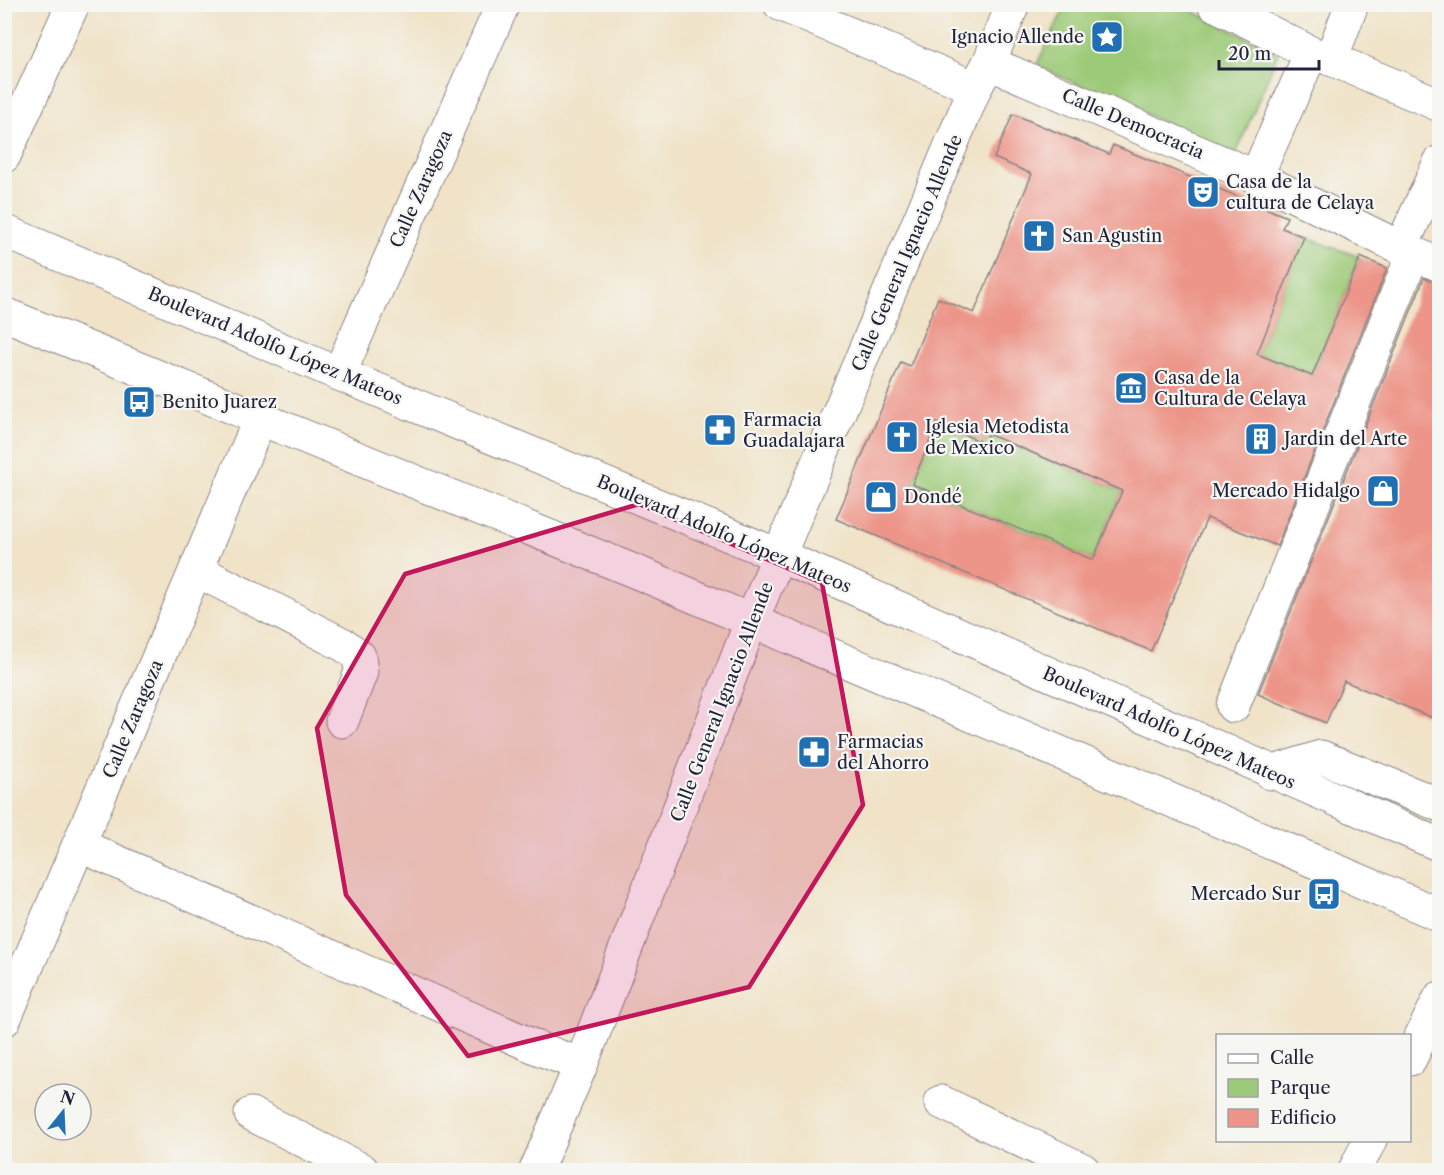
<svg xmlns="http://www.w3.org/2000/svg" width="1444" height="1175" viewBox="0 0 1444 1175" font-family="'Libre Caslon Text',serif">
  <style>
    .green { fill: #9dca78; stroke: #60765a; stroke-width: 1.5 }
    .building { fill: #ed9589; fill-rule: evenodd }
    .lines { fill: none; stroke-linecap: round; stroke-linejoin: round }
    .minor-casing { stroke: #898282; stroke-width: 35 }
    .major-casing { stroke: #898282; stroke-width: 35 }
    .minor { stroke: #fff; stroke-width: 33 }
    .major { stroke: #fff; stroke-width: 33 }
    .marked { fill: #c2185b; fill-opacity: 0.2; stroke: #c2185b; stroke-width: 4.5; stroke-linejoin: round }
    .labels { text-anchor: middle; stroke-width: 4.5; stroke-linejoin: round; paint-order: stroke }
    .poi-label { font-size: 18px; fill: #22223b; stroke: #f6f6f2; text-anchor: start }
    .street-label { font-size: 18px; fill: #22223b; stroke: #f6f6f2 }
  </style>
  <rect width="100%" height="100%" fill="#f6f6f2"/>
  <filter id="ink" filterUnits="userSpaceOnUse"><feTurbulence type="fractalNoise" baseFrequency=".0167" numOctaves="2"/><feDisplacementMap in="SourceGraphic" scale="12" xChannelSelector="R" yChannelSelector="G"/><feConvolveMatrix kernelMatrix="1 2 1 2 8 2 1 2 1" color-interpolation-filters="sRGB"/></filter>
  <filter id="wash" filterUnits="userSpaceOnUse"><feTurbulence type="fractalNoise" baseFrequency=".008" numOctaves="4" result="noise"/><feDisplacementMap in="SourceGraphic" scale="24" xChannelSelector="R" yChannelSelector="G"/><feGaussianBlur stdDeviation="1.35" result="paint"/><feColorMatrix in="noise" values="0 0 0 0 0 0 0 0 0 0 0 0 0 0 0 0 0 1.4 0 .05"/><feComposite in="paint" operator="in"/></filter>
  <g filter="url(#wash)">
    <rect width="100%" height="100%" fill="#f0e3c8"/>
    <g class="green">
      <path d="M 1066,5 L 1180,5 L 1278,53 L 1236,154 L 1036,66 Z"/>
      <path d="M 1304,237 L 1360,257 L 1312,376 L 1257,354 Z"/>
      <path d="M 937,423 L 984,443 L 988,434 L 1122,491 L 1093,560 L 912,484 Z"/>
    </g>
    <g id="blocks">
      <g class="building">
        <path d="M 1013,114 L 1109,154 L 1113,145 L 1287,217 L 1282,228 L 1304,237 L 1257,354 L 1312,376 L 1360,257 L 1387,268 L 1277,546 L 1207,518 L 1151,651 L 836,519 L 901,362 L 910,366 L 938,298 L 974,313 L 1032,174 L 994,158 ZM 937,423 L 984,443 L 988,434 L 1122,491 L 1093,560 L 912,484 Z"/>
        <path d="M 1424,278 L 1440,283 L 1440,721 L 1344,681 L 1326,723 L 1258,694 Z"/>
      </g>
    </g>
  </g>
  <g filter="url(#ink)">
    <use href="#blocks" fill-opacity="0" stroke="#898282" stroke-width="1.5"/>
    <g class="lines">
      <g class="minor-casing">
        <g id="minor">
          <path d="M 780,4 L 975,88"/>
          <path d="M 1214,4 L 1311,53 L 1331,59 L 1440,105"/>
          <path d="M 1331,59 L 1352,4"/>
          <path d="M 989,63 L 1256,177 L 1401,248 L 1440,265"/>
          <path d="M 1256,177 L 1311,53"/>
          <path d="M 1401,248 L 1440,162"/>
          <path d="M 339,374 L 503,4"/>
          <path d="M 196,570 L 344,645 L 359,656 L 361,672 L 342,721"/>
          <path d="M 1233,706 L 1413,254"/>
          <path d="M 1271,773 L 1321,757 L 1440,805"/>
          <path d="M 79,845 L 540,1049 L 581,1065"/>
          <path d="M 4,1020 L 260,419"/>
          <path d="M 941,1102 L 1083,1170"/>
          <path d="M 251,1114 L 362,1170"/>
        </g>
      </g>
      <g class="major-casing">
        <g id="major">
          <path d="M 4,156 L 73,4"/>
          <path d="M 4,231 L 339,374 L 780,556 L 1440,845"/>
          <path d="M 4,314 L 651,578 L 1440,915"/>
          <path d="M 1410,1059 L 1440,998"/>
          <path d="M 536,1170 L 581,1065 L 751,622 L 975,88 L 989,63 L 1013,4"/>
          <path d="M 1355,1170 L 1370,1140"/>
        </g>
      </g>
      <use href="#minor" class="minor"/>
      <use href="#major" class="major"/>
    </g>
  </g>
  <path class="marked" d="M 639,504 L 822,583 L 863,805 L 749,987 L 468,1056 L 346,895 L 317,728 L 405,574 Z"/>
  <defs>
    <g id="sight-square" transform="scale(1.725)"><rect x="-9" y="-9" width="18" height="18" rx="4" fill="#1f6fb2" stroke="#f6f6f2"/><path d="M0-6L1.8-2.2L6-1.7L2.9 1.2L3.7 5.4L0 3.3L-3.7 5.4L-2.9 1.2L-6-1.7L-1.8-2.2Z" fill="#fff"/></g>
    <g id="theatre-square" transform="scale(1.725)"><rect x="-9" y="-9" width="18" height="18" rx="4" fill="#1f6fb2" stroke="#f6f6f2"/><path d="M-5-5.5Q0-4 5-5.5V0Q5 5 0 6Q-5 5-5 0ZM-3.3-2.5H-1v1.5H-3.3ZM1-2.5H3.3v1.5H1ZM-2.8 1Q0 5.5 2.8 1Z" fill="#fff"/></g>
    <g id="church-square" transform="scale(1.725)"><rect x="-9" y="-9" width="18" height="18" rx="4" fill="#1f6fb2" stroke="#f6f6f2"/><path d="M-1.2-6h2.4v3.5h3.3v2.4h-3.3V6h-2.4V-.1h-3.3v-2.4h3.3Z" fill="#fff"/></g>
    <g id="museum-square" transform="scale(1.725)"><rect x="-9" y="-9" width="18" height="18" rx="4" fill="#1f6fb2" stroke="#f6f6f2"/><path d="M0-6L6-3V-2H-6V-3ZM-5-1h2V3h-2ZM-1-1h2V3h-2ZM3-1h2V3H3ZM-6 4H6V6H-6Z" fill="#fff"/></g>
    <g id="bus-square" transform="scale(1.725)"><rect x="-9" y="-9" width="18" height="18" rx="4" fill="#1f6fb2" stroke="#f6f6f2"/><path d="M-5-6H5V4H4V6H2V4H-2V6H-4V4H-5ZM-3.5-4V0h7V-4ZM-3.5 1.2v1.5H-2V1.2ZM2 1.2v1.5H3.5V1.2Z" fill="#fff"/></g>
    <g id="pharmacy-square" transform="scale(1.725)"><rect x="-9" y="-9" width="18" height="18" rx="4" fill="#1f6fb2" stroke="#f6f6f2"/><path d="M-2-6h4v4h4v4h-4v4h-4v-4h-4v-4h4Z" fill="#fff"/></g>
    <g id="building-square" transform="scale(1.725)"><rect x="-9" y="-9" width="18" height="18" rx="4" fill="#1f6fb2" stroke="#f6f6f2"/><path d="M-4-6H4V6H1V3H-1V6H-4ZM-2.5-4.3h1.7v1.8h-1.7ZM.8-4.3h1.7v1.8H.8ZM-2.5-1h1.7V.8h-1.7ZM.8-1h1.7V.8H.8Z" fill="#fff"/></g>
    <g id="shop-square" transform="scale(1.725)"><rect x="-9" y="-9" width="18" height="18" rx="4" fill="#1f6fb2" stroke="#f6f6f2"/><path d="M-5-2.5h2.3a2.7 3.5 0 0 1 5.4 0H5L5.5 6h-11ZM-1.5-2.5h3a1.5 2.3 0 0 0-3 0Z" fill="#fff"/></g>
  </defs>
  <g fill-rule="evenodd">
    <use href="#sight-square" x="1107" y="37"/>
    <use href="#theatre-square" x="1203" y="192"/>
    <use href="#church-square" x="1039" y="236"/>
    <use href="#museum-square" x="1131" y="388"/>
    <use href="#bus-square" x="139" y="402"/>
    <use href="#pharmacy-square" x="720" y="430"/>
    <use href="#church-square" x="902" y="437"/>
    <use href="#building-square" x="1261" y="439"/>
    <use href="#shop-square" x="1383" y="491"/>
    <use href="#shop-square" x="881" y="497"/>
    <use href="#pharmacy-square" x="814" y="752"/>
    <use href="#bus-square" x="1324" y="894"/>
  </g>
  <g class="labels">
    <g class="poi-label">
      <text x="1084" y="43" text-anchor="end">Ignacio Allende</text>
      <text x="1226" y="188">Casa de la<tspan x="1226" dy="21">cultura de Celaya</tspan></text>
      <text x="1062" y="242">San Agustin</text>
      <text x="1154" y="384">Casa de la<tspan x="1154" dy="21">Cultura de Celaya</tspan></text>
      <text x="162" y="408">Benito Juarez</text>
      <text x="743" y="426">Farmacia<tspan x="743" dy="21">Guadalajara</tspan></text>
      <text x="925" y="433">Iglesia Metodista<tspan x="925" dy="21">de Mexico</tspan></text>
      <text x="1284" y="445">Jardin del Arte</text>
      <text x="1360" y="497" text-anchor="end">Mercado Hidalgo</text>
      <text x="904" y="503">Dondé</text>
      <text x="837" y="748">Farmacias<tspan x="837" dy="21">del Ahorro</tspan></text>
      <text x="1301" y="900" text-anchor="end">Mercado Sur</text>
    </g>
    <g class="street-label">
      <text transform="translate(1133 124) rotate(23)" y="6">Calle Democracia</text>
      <text transform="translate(421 189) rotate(-66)" y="6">Calle Zaragoza</text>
      <text transform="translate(907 253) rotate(-67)" y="6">Calle General Ignacio Allende</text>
      <text transform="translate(275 346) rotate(23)" y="6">Boulevard Adolfo López Mateos</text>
      <text transform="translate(724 534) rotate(23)" y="6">Boulevard Adolfo López Mateos</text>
      <text transform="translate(722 702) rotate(-69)" y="6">Calle General Ignacio Allende</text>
      <text transform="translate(133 719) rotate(-67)" y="6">Calle Zaragoza</text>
      <text transform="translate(1169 728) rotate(24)" y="6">Boulevard Adolfo López Mateos</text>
    </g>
  </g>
  <rect width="1444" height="1175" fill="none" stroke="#f6f6f2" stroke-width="24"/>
  <rect x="1216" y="1034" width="195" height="108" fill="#f6f6f2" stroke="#a1a1a9" stroke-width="1.5"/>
  <rect x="1228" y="1054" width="30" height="9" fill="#ffffff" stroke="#a1a1a9" stroke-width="1.5"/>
  <text x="1270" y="1064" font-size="18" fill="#22223b">Calle</text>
  <rect x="1228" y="1079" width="30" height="18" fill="#9dca78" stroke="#a1a1a9" stroke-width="1.5"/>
  <text x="1270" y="1094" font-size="18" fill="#22223b">Parque</text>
  <rect x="1228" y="1109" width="30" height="18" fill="#ed9589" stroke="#a1a1a9" stroke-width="1.5"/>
  <text x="1270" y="1124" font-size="18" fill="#22223b">Edificio</text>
  <g transform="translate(63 1112) rotate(18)"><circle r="28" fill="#f6f6f2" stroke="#a1a1a9" stroke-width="1.5"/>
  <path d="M0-4.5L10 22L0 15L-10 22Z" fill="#1f6fb2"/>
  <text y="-9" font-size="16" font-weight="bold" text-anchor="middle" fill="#22223b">N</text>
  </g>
  <path d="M1219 60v9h100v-9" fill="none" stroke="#22223b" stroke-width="3"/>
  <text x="1228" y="60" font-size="18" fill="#22223b" stroke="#f6f6f2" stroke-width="4.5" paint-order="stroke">20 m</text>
</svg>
